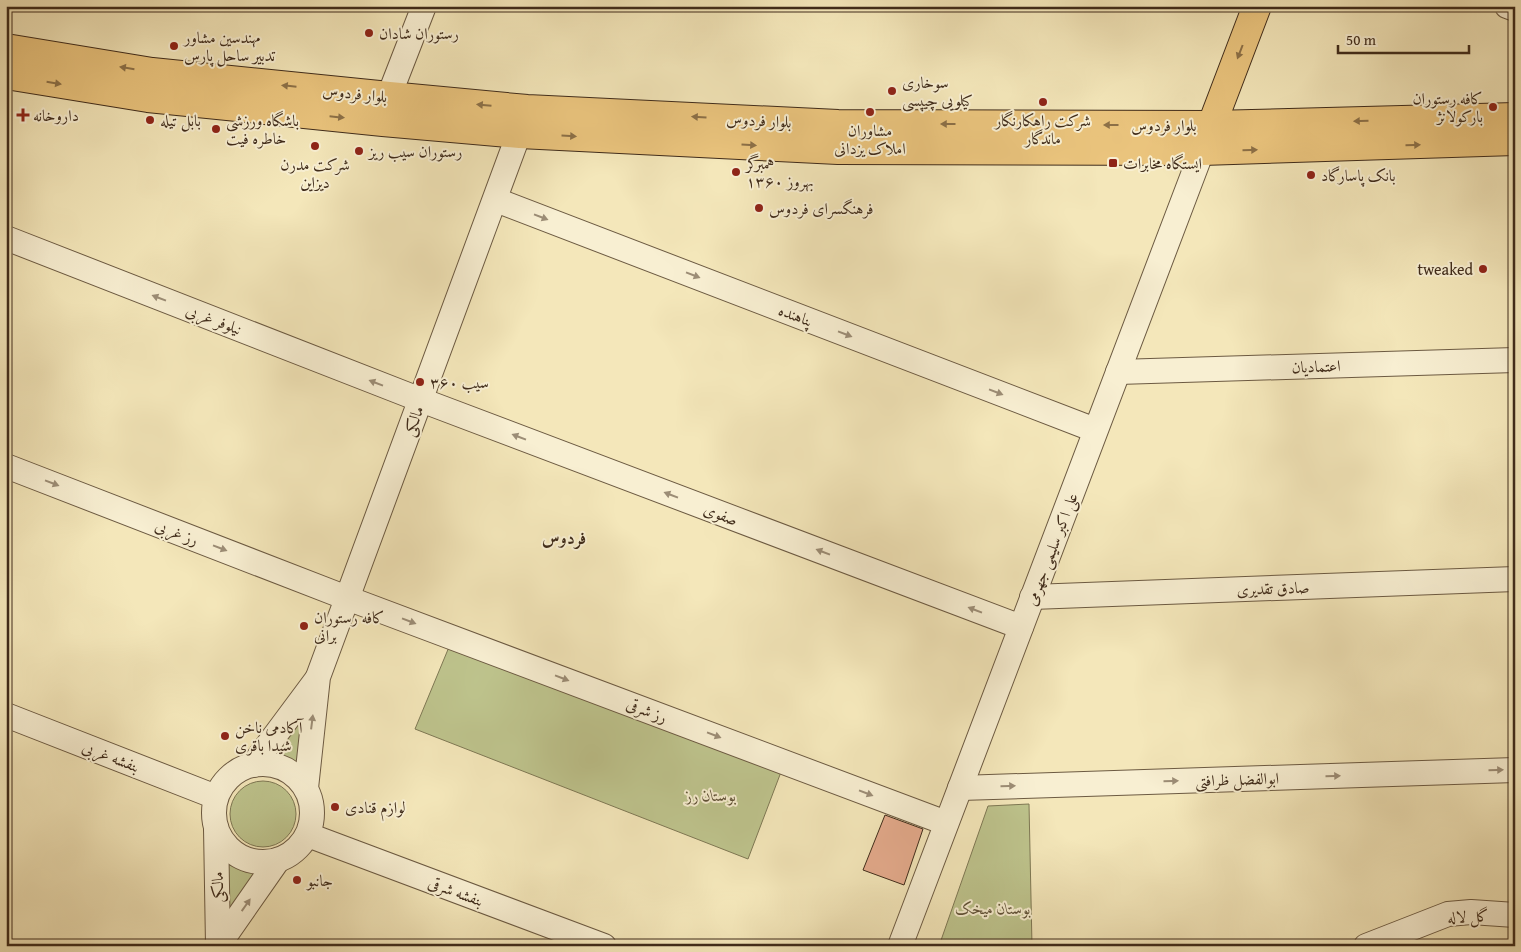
<svg xmlns="http://www.w3.org/2000/svg" width="1521" height="952" viewBox="0 0 1521 952" font-family="'Gentium Book Plus',Amiri,serif">
  <style>
    .green { fill: #bec48d; stroke: #7e7854 }
    .building { fill: #e5ab8d; stroke: #3f2b1a }
    .lines { fill: none; stroke-linecap: round; stroke-linejoin: round }
    .minor-casing { stroke: #6c5a42; stroke-width: 26 }
    .major-casing { stroke: #3f2b1a; stroke-width: 30 }
    .minor { stroke: #f8efd2; stroke-width: 24 }
    .major { stroke: #eac47d; stroke-width: 28 }
    .oneway { fill: #8c7047 }
    .oneway2 { fill: #9c8d76 }
    .poi-dot { fill: #8f2418; stroke: #f8efd2; stroke-width: 2 }
    .labels { text-anchor: middle; stroke-width: 4; stroke-linejoin: round; paint-order: stroke }
    .poi-label { font-size: 16px; fill: #3f2b1a; stroke: #f8efd2; text-anchor: start }
    .street-label { font-size: 16px; fill: #3f2b1a; stroke: #f8efd2 }
    .park-label { font-size: 16px; font-style: italic; fill: #5f5137; stroke: #f8efd2 }
    .neighbourhood-label { font-size: 18px; font-weight: bold; fill: #3f2b1a; stroke: #f8efd2 }
  </style>
  <rect width="100%" height="100%" fill="#f4e7ba"/>
  <filter id="stains"><feTurbulence type="fractalNoise" baseFrequency=".004" numOctaves="4"/><feColorMatrix values="0 0 0 0 .2 0 0 0 0 .09 0 0 0 0 .02 0 0 0 .5 -.17"/></filter>
  <radialGradient id="worn" r=".72"><stop offset=".6" stop-color="#630" stop-opacity="0"/><stop offset="1" stop-color="#630" stop-opacity=".3"/></radialGradient>
  <g class="green">
    <path d="M 449,647 L 781,772 L 748,859 L 415,729 Z"/>
    <path d="M 306,707 L 297,763 L 272,755 Z"/>
    <circle cx="263" cy="814" r="33"/>
    <path d="M 1029,804 L 1032,946 L 939,946 L 988,806 Z"/>
    <path d="M 226,864 L 258,874 L 224,924 Z"/>
  </g>
  <path class="building" d="M 885,815 L 923,829 L 904,885 L 863,870 Z"/>
  <g class="lines">
    <g class="minor-casing">
      <g id="minor">
        <path d="M 1507,6 L 1515,9"/>
        <path d="M 385,113 L 389,96 L 424,6"/>
        <path d="M 496,200 L 1095,430"/>
        <path d="M 6,238 L 421,400 L 1021,627"/>
        <path d="M 1118,372 L 1515,360"/>
        <path d="M 6,466 L 347,598 L 946,823"/>
        <path d="M 1032,597 L 1515,579"/>
        <path d="M 6,715 L 216,797"/>
        <circle cx="263" cy="813" r="49"/>
        <path d="M 253,765 L 317,679"/>
        <path d="M 306,788 L 318,677 L 525,117"/>
        <path d="M 960,788 L 1515,770"/>
        <path d="M 216,828 L 218,945"/>
        <path d="M 308,835 L 604,946"/>
        <path d="M 218,946 L 278,860"/>
        <path d="M 900,946 L 1202,151"/>
        <path d="M 1366,946 L 1448,914 L 1471,912 L 1515,915"/>
      </g>
    </g>
    <g class="major-casing">
      <g id="major">
        <path d="M 6,48 L 152,72 L 389,96 L 527,109 L 838,124 L 1212,125 L 1515,117"/>
        <path d="M 6,75 L 148,98 L 383,122 L 520,134 L 838,150 L 1202,151 L 1515,141"/>
        <path d="M 1206,140 L 1257,6"/>
      </g>
    </g>
    <use href="#minor" class="minor"/>
    <use href="#major" class="major"/>
  </g>
  <defs><path id="oneway-solid" d="M-6-.8H1V-3.2L6.5 0L1 3.2V.8H-6Z" transform="scale(1.25)"/></defs>
  <g class="oneway">
    <use href="#oneway-solid" transform="translate(1240 52) rotate(111)"/>
    <use href="#oneway-solid" transform="translate(127 68) rotate(-171)"/>
    <use href="#oneway-solid" transform="translate(54 83) rotate(9)"/>
    <use href="#oneway-solid" transform="translate(289 86) rotate(-174)"/>
    <use href="#oneway-solid" transform="translate(484 105) rotate(-175)"/>
    <use href="#oneway-solid" transform="translate(337 117) rotate(6)"/>
    <use href="#oneway-solid" transform="translate(699 117) rotate(-177)"/>
    <use href="#oneway-solid" transform="translate(1361 121) rotate(178)"/>
    <use href="#oneway-solid" transform="translate(948 124) rotate(-180)"/>
    <use href="#oneway-solid" transform="translate(1111 125) rotate(-180)"/>
    <use href="#oneway-solid" transform="translate(569 136) rotate(3)"/>
    <use href="#oneway-solid" transform="translate(749 145) rotate(3)"/>
    <use href="#oneway-solid" transform="translate(1413 145) rotate(-2)"/>
    <use href="#oneway-solid" transform="translate(1250 150) rotate(-2)"/>
  </g>
  <g class="oneway2">
    <use href="#oneway-solid" transform="translate(541 217) rotate(21)"/>
    <use href="#oneway-solid" transform="translate(693 275) rotate(21)"/>
    <use href="#oneway-solid" transform="translate(159 298) rotate(-159)"/>
    <use href="#oneway-solid" transform="translate(845 334) rotate(21)"/>
    <use href="#oneway-solid" transform="translate(376 383) rotate(-159)"/>
    <use href="#oneway-solid" transform="translate(996 392) rotate(21)"/>
    <use href="#oneway-solid" transform="translate(519 437) rotate(-159)"/>
    <use href="#oneway-solid" transform="translate(52 483) rotate(21)"/>
    <use href="#oneway-solid" transform="translate(671 495) rotate(-159)"/>
    <use href="#oneway-solid" transform="translate(220 548) rotate(21)"/>
    <use href="#oneway-solid" transform="translate(823 552) rotate(-159)"/>
    <use href="#oneway-solid" transform="translate(975 610) rotate(-159)"/>
    <use href="#oneway-solid" transform="translate(409 621) rotate(21)"/>
    <use href="#oneway-solid" transform="translate(562 678) rotate(21)"/>
    <use href="#oneway-solid" transform="translate(312 722) rotate(-83)"/>
    <use href="#oneway-solid" transform="translate(714 735) rotate(21)"/>
    <use href="#oneway-solid" transform="translate(1496 770) rotate(-2)"/>
    <use href="#oneway-solid" transform="translate(1333 776) rotate(-2)"/>
    <use href="#oneway-solid" transform="translate(1171 781) rotate(-2)"/>
    <use href="#oneway-solid" transform="translate(1008 786) rotate(-2)"/>
    <use href="#oneway-solid" transform="translate(866 793) rotate(21)"/>
    <use href="#oneway-solid" transform="translate(246 905) rotate(-55)"/>
  </g>
  <g class="poi-dot">
    <circle cx="369" cy="33" r="5"/>
    <circle cx="174" cy="46" r="5"/>
    <circle cx="892" cy="91" r="5"/>
    <circle cx="1043" cy="102" r="5"/>
    <circle cx="1493" cy="107" r="5"/>
    <circle cx="870" cy="112" r="5"/>
    <path d="M20.5 107.5h5v5h5v5h-5v5h-5v-5h-5v-5h5z"/>
    <circle cx="150" cy="120" r="5"/>
    <circle cx="216" cy="129" r="5"/>
    <circle cx="315" cy="146" r="5"/>
    <circle cx="359" cy="151" r="5"/>
    <rect x="1108" y="158" width="10" height="10" rx="2.5"/>
    <circle cx="736" cy="172" r="5"/>
    <circle cx="1311" cy="175" r="5"/>
    <circle cx="759" cy="208" r="5"/>
    <circle cx="1483" cy="269" r="5"/>
    <circle cx="420" cy="382" r="5"/>
    <circle cx="304" cy="626" r="5"/>
    <circle cx="225" cy="736" r="5"/>
    <circle cx="335" cy="807" r="5"/>
    <circle cx="297" cy="880" r="5"/>
  </g>
  <g class="labels">
    <g class="poi-label">
      <text x="379" y="39">رستوران شادان</text>
      <text x="184" y="43">مهندسین مشاور<tspan x="184" dy="18">تدبیر ساحل پارس</tspan></text>
      <text x="902" y="88">سوخاری<tspan x="902" dy="18">كيلويی چيپسی</tspan></text>
      <text x="1483" y="104" text-anchor="end">کافه رستوران<tspan x="1483" dy="18">بارکولانژ</tspan></text>
      <text x="33" y="121">داروخانه</text>
      <text x="160" y="126">بابل تیله</text>
      <text x="226" y="126">باشگاه ورزشی<tspan x="226" dy="18">خاطره فیت</tspan></text>
      <text x="1043" y="126" text-anchor="middle">شرکت راهکارنگار<tspan x="1043" dy="18">ماندگار</tspan></text>
      <text x="870" y="136" text-anchor="middle">مشاوران<tspan x="870" dy="18">املاک یزدانی</tspan></text>
      <text x="369" y="157">رستوران سیب ریز</text>
      <text x="746" y="169">همبرگر<tspan x="746" dy="18">بهروز ۱۳۶۰</tspan></text>
      <text x="1123" y="169">ایستگاه مخابرات</text>
      <text x="315" y="170" text-anchor="middle">شرکت مدرن<tspan x="315" dy="18">دیزاین</tspan></text>
      <text x="1321" y="181">بانک پاسارگاد</text>
      <text x="769" y="214">فرهنگسرای فردوس</text>
      <text x="1473" y="275" text-anchor="end">tweaked</text>
      <text x="430" y="388">سیب ۳۶۰</text>
      <text x="314" y="623">كافه رستوران<tspan x="314" dy="18">برانى</tspan></text>
      <text x="235" y="733">آکادمی ناخن<tspan x="235" dy="18">شیدا باقری</tspan></text>
      <text x="345" y="813">لوازم قنادی</text>
      <text x="307" y="886">جانبو</text>
    </g>
    <g class="street-label">
      <text transform="translate(355 93) rotate(6)" y="6">بلوار فردوس</text>
      <text transform="translate(759 120) rotate(3)" y="6">بلوار فردوس</text>
      <text x="1164" y="131">بلوار فردوس</text>
      <text transform="translate(796 315) rotate(21)" y="6">پناهنده</text>
      <text transform="translate(214 319) rotate(21)" y="6">نیلوفر غربی</text>
      <text transform="translate(1316 366) rotate(-2)" y="6">اعتمادیان</text>
      <text transform="translate(413 421) rotate(-70)" y="6">مالکی</text>
      <text transform="translate(721 514) rotate(21)" y="6">صفوی</text>
      <text transform="translate(177 532) rotate(21)" y="6">رز غربی</text>
      <text transform="translate(1051 549) rotate(-69)" y="6">علی اکبر سلیمی جهرمی</text>
      <text transform="translate(1273 588) rotate(-2)" y="6">صادق تقدیری</text>
      <text transform="translate(647 710) rotate(21)" y="6">رز شرقی</text>
      <text transform="translate(111 756) rotate(21)" y="6">بنفشه غربی</text>
      <text transform="translate(1237 779) rotate(-2)" y="6">ابوالفضل ظرافتی</text>
      <text transform="translate(217 887) rotate(-91)" y="6">مالکی</text>
      <text transform="translate(456 891) rotate(20)" y="6">بنفشه شرقی</text>
      <text transform="translate(1468 916) rotate(-3)" y="6">گل لاله</text>
    </g>
    <g class="park-label">
      <text x="711" y="801">بوستان رز</text>
      <text x="993" y="914">بوستان میخک</text>
    </g>
    <g class="neighbourhood-label">
      <text x="564" y="544">فردوس</text>
    </g>
  </g>
  <rect width="1521" height="952" fill="none" stroke="#f4e7ba" stroke-width="25"/>
  <rect x="8" y="8" width="1506" height="937" fill="none" stroke="#3f2b1a" stroke-width="2.5"/>
  <rect x="12" y="12" width="1496" height="927" fill="none" stroke="#3f2b1a"/>
  <path d="M1338 45v8h131v-8" fill="none" stroke="#3f2b1a" stroke-width="2.5"/>
  <text x="1346" y="45" font-size="15" fill="#3f2b1a" stroke="#f8efd2" stroke-width="4" paint-order="stroke">50 m</text>
  <rect width="100%" height="100%" filter="url(#stains)"/>
  <rect width="100%" height="100%" fill="url(#worn)"/>
</svg>
